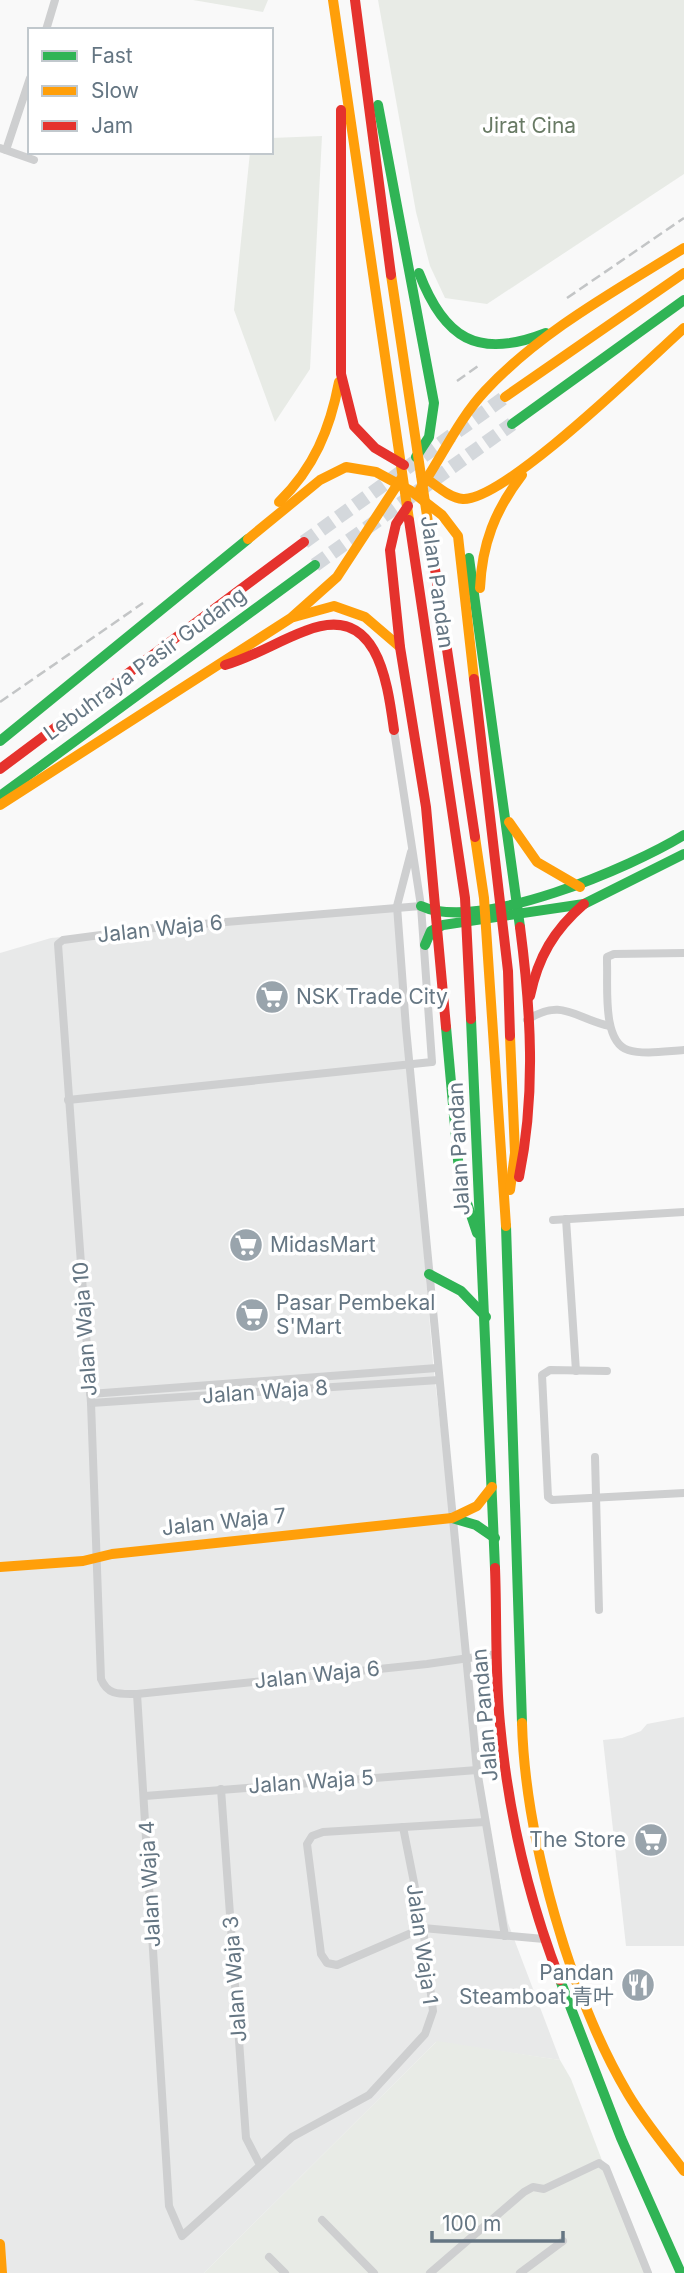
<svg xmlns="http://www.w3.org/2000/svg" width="684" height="2273" viewBox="0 0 684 2273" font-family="Inter,'Noto Sans SC',sans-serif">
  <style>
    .built { fill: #e8e9e9 }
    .green { fill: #e8ebe6 }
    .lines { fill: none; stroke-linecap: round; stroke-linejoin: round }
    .highway-tunnel { stroke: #d4d8dc; stroke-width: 14; stroke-dasharray: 14 7; stroke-linecap: butt }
    .street { stroke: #cecfd0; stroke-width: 8 }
    .fast { stroke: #30b455; stroke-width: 10 }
    .slow { stroke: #ff9f0a; stroke-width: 10 }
    .jam { stroke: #e5322d; stroke-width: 10 }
    .rail { stroke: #c3c5c6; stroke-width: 2.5; stroke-dasharray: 10 5; stroke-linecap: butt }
    .labels { text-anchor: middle; stroke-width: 7; stroke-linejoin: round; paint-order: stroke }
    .park-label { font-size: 21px; fill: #687a64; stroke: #fff }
    .street-label { font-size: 21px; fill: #657683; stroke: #fff }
    .poi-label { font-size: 21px; fill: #657683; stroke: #fff; text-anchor: start }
  </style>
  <rect width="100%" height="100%" fill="#f9f9f9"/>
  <g class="built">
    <path d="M 396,908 L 433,1363 L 484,1802 L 508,1923 L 560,2060 L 436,2042 L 204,2273 L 0,2273 L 0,953 L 51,938 Z"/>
    <path d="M 684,1717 L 684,1946 L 626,1946 L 603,1740 L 622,1738 L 641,1731 L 647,1724 Z"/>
  </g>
  <g class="green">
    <path d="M 193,0 L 268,0 L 263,12 Z"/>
    <path d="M 378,0 L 684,0 L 684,174 L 487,304 L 445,298 L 430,266 L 416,212 Z"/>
    <path d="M 322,136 L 310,369 L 275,422 L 234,310 L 250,152 L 271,152 L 271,138 Z"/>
    <path d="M 437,2041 L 560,2060 L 571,2079 L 645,2273 L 204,2273 Z"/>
  </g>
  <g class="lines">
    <g class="highway-tunnel">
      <path d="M 304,542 L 505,397"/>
      <path d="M 315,565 L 512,424"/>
    </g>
    <g class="street">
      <path d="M 46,30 L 55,0"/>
      <path d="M 0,148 L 34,160"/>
      <path d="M 6,150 L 30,78"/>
      <path d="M 411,852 L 397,906 L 406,1028 L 477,1770 L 505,1936"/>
      <path d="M 421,906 L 154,928 L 63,940 L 58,944 L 91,1403 L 101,1679 C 108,1696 120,1694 137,1694 L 427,1664 L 497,1654"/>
      <path d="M 684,953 L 614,954 L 607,957 L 607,963 C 608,986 602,1042 628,1050 C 644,1055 667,1051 684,1050"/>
      <path d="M 527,1020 C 562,997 576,1019 610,1026"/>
      <path d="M 68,1100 L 432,1062 L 421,906 L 394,730"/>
      <path d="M 566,1219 L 576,1371"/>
      <path d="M 553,1220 L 684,1212"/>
      <path d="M 607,1371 L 550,1370 L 542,1375 L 548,1497 L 552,1500 L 684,1493"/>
      <path d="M 90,1394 L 437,1368"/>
      <path d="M 91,1403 L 439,1380"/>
      <path d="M 595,1457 L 599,1610"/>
      <path d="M 137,1694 L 169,2206 L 182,2236 L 292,2137 L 369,2095 L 425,2034 L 433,2011 L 423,1928 L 403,1827"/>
      <path d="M 221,1789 L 246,2138 L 260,2165"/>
      <path d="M 145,1796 L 477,1770"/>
      <path d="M 485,1822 L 323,1832 L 312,1836 L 307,1844 L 321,1954 L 327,1963 L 337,1965 L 423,1928 L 544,1939"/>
      <path d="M 322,2220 L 374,2273"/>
      <path d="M 269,2257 L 285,2273"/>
      <path d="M 430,2273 L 524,2192 L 533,2187 L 544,2189 L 599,2163 L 606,2168 L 648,2273"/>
      <path d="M 520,2273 L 563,2241"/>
    </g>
    <g class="fast">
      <path d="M 378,105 L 434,403 L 429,437 L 416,457"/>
      <path d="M 419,273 C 444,338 477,360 546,333"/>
      <path d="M 512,424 L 684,300"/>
      <path d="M 469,558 L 520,927"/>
      <path d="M 0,741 L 248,539"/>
      <path d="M 0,796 L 315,565"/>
      <path d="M 421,906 C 479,933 632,867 684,835"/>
      <path d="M 425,945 L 431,931 L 443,925 L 584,904 L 684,854"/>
      <path d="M 471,1019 L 495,1568"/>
      <path d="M 446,1027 L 460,1182 L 477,1233"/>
      <path d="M 506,1226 L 522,1723"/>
      <path d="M 429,1274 L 461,1291 L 486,1317"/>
      <path d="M 452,1518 L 476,1525 L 495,1538"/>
      <path d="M 560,1980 L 621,2138 L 681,2273"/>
    </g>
    <g class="slow">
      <path d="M 333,0 L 409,520"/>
      <path d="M 391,275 L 432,549"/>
      <path d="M 505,397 L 684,273"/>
      <path d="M 421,475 C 433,482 448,498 463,499 C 505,501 647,361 684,328"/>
      <path d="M 420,489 C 442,457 458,420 485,391 C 541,331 615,291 684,248"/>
      <path d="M 279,502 C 314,468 330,429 339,382"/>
      <path d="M 248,539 L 320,480 L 346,467 L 376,472 L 411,491 L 442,515 L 458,536 L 474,679"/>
      <path d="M 480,588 C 482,544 495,510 522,475"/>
      <path d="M 294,617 L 334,606 L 365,617 L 400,647"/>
      <path d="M 0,805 L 291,618 L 337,577 L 401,479"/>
      <path d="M 509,822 L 537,862 L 580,887"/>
      <path d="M 475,837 L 484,898 L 506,1226"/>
      <path d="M 510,1190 L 515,1153 L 510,1036"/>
      <path d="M 0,1567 L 83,1561 L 112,1554 L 452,1518 L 477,1506 L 492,1487"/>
      <path d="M 522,1723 C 525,1836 570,1996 628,2094 C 644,2121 665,2146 684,2171"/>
      <path d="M 0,2244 L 2,2273"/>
    </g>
    <g class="jam">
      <path d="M 355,0 L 391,275"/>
      <path d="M 341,110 L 341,374 L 354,426 L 375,448 L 404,465"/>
      <path d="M 408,506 L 396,524 L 390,550 L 400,647 L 426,807 L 446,1027"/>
      <path d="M 409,520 L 465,898 L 471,1019"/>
      <path d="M 432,549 L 475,837"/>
      <path d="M 225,665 C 253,657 278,641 305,631 C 377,602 387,679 394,730"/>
      <path d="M 474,679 L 508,971 L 510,1036"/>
      <path d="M 0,769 L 304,542"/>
      <path d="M 530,996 C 538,957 554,930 584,904"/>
      <path d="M 519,1177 C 536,1094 531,1011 520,927"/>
      <path d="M 495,1568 C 497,1620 495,1673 500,1724 C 508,1811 529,1900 560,1980"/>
    </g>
    <g class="rail">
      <path d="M 567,298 L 684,218"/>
      <path d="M 457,381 L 481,364"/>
      <path d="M 0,702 L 143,603"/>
    </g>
  </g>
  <defs>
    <g id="supermarket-disc" transform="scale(1.75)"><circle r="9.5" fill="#99a4ac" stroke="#fff"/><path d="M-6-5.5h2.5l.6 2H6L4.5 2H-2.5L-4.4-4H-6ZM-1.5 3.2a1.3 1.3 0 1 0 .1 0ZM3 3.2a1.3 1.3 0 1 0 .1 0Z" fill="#fff"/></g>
    <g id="restaurant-disc" transform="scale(1.75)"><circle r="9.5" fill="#99a4ac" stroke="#fff"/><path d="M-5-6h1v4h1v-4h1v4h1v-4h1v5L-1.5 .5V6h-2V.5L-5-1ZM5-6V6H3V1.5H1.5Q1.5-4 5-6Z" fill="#fff"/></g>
  </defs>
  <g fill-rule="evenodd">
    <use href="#supermarket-disc" x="272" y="997"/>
    <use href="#supermarket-disc" x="246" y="1245"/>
    <use href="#supermarket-disc" x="252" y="1315"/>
    <use href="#supermarket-disc" x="651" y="1840"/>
    <use href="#restaurant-disc" x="638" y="1985"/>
  </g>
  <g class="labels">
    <g class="park-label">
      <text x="529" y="133">Jirat Cina</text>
    </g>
    <g class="street-label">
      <text transform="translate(437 582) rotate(82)" y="7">Jalan Pandan</text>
      <text transform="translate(145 664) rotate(-36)" y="7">Lebuhraya Pasir Gudang</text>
      <text transform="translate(160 929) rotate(-6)" y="7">Jalan Waja 6</text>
      <text transform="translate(459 1149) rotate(-93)" y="7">Jalan Pandan</text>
      <text transform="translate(85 1329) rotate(-94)" y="7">Jalan Waja 10</text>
      <text transform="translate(265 1392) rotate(-4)" y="7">Jalan Waja 8</text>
      <text transform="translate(224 1522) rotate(-6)" y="7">Jalan Waja 7</text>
      <text transform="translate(317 1675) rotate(-6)" y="7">Jalan Waja 6</text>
      <text transform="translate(485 1715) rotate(-95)" y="7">Jalan Pandan</text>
      <text transform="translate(311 1782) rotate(-4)" y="7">Jalan Waja 5</text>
      <text transform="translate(150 1884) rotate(-93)" y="7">Jalan Waja 4</text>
      <text transform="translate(422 1944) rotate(82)" y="7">Jalan Waja 1</text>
      <text transform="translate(235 1979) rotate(-94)" y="7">Jalan Waja 3</text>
    </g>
    <g class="poi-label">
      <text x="296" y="1004">NSK Trade City</text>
      <text x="270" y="1252">MidasMart</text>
      <text x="276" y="1310">Pasar Pembekal<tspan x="276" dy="24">S'Mart</tspan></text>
      <text x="626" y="1847" text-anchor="end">The Store</text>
      <text x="614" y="1980" text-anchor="end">Pandan<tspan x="614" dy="24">Steamboat 青叶</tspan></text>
    </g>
  </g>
  <rect x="28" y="28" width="245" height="126" fill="#ffffff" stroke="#c1c8cd" stroke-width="2"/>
  <rect x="42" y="51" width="35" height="10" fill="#30b455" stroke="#c1c8cd" stroke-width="2"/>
  <text x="91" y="63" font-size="21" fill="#657683">Fast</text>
  <rect x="42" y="86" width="35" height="10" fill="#ff9f0a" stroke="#c1c8cd" stroke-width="2"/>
  <text x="91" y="98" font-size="21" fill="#657683">Slow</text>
  <rect x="42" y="121" width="35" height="10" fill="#e5322d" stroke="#c1c8cd" stroke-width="2"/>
  <text x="91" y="133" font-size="21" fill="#657683">Jam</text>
  <path d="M432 2231v10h131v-10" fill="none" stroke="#657683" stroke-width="3.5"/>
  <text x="442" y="2231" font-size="21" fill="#657683" stroke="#ffffff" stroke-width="5" paint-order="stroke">100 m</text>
</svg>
